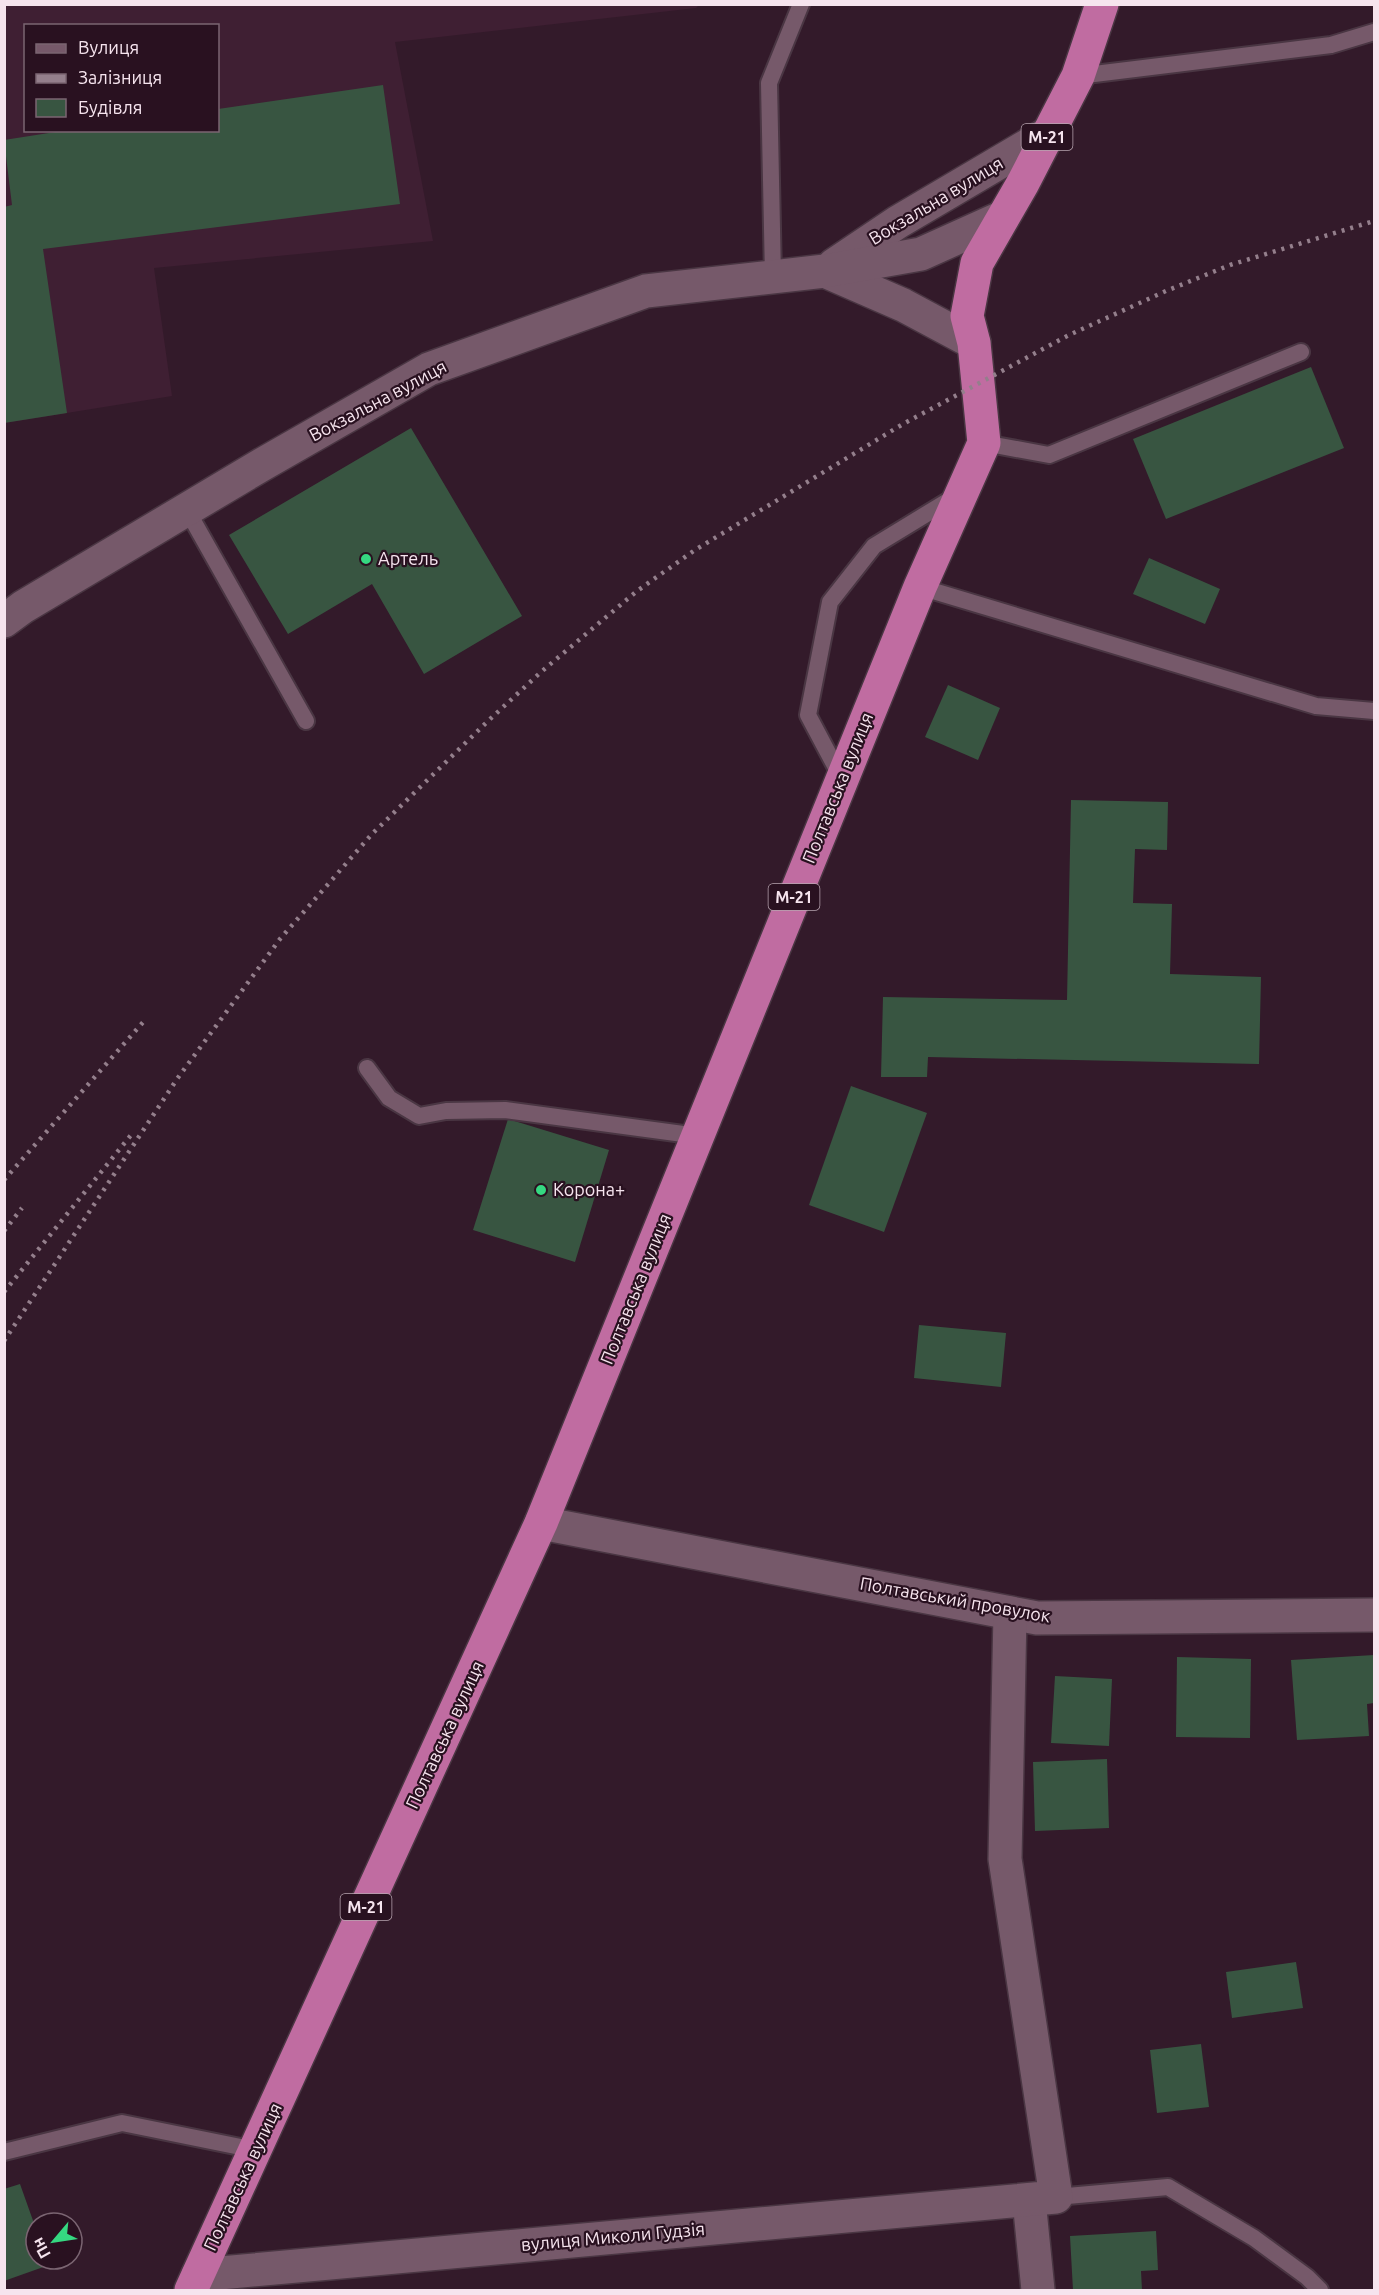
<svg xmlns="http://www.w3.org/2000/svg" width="1379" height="2295" viewBox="0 0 1379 2295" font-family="Ubuntu,sans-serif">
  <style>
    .built { fill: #3f1f33; fill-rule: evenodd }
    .building { fill: #385541 }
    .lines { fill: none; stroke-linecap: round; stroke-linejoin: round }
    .service-casing { stroke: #4a3643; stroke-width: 20 }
    .minor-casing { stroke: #4a3643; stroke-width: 36 }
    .secondary-casing { stroke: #4a3643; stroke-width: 36 }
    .trunk-casing { stroke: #4a3643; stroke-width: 36 }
    .service { stroke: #76596a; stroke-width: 16 }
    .minor { stroke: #76596a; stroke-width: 33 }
    .secondary { stroke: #76596a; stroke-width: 33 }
    .trunk { stroke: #c06ca1; stroke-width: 33 }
    .rail { stroke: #947f8c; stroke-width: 4.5; stroke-dasharray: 3 6; stroke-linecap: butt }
    .poi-dot { fill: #35d881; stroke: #291120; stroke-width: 2 }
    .labels { text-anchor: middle; stroke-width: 4.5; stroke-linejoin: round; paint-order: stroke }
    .shield { fill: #291120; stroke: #b8a5b0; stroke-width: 1.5 }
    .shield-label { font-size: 16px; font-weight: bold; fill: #f6e4ee }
    .street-label { font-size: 18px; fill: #f6e4ee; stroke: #291120 }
    .poi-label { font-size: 18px; fill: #f6e4ee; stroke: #291120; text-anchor: start }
  </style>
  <rect width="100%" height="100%" fill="#331a2a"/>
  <path class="built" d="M 5,5 L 699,5 L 696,8 L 395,42 L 433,241 L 154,268 L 172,396 L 5,423 ZM 26,26 L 218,26 L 218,130 L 26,130 Z"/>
  <g class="building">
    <path d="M 383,85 L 400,204 L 43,249 L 67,413 L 4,423 L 4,207 L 12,205 L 4,140 L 68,130 L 218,130 L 218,109 Z"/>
    <path d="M 1311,367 L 1344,448 L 1166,519 L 1133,439 Z"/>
    <path d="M 411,428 L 522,616 L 424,674 L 372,584 L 288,634 L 229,535 Z"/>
    <path d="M 1149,558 L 1220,589 L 1205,624 L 1133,594 Z"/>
    <path d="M 948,685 L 1000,708 L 978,760 L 925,737 Z"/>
    <path d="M 1071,800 L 1168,802 L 1167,850 L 1135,849 L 1133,903 L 1172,904 L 1170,974 L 1261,977 L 1259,1064 L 928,1057 L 927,1077 L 881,1077 L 883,997 L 1067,1000 Z"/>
    <path d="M 851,1086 L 927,1113 L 884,1232 L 809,1205 Z"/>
    <path d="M 508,1119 L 609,1150 L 575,1262 L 473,1230 Z"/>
    <path d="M 919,1325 L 1006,1333 L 1001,1387 L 914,1378 Z"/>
    <path d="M 1374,1655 L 1374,1703 L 1367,1704 L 1369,1736 L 1297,1740 L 1291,1660 Z"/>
    <path d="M 1177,1657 L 1251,1659 L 1250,1738 L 1176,1737 Z"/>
    <path d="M 1055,1676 L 1112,1679 L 1109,1746 L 1051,1743 Z"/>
    <path d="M 1107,1759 L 1109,1828 L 1035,1831 L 1033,1762 Z"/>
    <path d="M 1296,1962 L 1303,2008 L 1232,2018 L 1226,1972 Z"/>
    <path d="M 1201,2044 L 1209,2107 L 1157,2113 L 1150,2050 Z"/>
    <path d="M 20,2184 L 36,2229 L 36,2259 L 47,2259 L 49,2265 L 4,2281 L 4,2189 Z"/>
    <path d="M 1156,2231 L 1158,2270 L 1141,2271 L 1142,2290 L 1073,2290 L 1070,2236 Z"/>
  </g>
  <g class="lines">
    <g class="service-casing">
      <g id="service">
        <path d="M 1078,76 L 1331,45 L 1374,32"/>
        <path d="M 773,277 L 769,83 L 801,4"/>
        <path d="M 984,443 L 1049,455 L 1301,352"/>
        <path d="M 187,510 L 306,721"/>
        <path d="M 920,587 L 1316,706 L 1374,711"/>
        <path d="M 842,779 L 808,715 L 830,602 L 874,546 L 956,496"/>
        <path d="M 367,1068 L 389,1098 L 419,1116 L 446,1111 L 505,1110 L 698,1136"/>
        <path d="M 4,2152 L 122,2123 L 255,2150"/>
        <path d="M 1056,2197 L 1168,2187 L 1254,2238 L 1307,2277 L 1320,2290"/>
      </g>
    </g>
    <g class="minor-casing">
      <g id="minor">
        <path d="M 541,1523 L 1037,1618 L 1374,1615"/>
        <path d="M 1029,2200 L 1038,2290"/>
        <path d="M 198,2275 L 1056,2197 L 1005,1859 L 1010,1613"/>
      </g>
    </g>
    <g class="secondary-casing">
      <g id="secondary">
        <path d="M 834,265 L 898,222 L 1049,133"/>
        <path d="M 825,271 L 903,305 L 974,343"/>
        <path d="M 4,621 L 23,607 L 263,464 L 429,369 L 646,291 L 825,271 L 921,254 L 1003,217"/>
      </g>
    </g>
    <g class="trunk-casing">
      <path id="trunk" d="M 191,2290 L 541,1523 L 920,587 L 984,443 L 974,343 L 967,316 L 977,263 L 1023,183 L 1078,76 L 1102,4"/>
    </g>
    <use href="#service" class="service"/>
    <use href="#minor" class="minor"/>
    <use href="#secondary" class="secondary"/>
    <use href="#trunk" class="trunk"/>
    <g class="rail">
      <path d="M 4,1180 L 144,1021"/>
      <path d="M 4,1231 L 22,1208"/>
      <path d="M 4,1292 L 131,1135"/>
      <path d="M 4,1341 L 177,1079 L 280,939 L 372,834 L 488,721 L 541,672 L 637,591 L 695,550 L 903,424 L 1069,335 L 1166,291 L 1230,265 L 1374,221"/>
    </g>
  </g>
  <g class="poi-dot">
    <circle cx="366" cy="559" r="6"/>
    <circle cx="541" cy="1190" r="6"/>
  </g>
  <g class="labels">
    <g class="shield">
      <rect x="1021.5" y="124" width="51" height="26" rx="4.5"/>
      <rect x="768.5" y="884" width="51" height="26" rx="4.5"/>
      <rect x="340.5" y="1894" width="51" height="26" rx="4.5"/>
    </g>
    <g class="shield-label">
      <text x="1047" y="143">М-21</text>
      <text x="794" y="903">М-21</text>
      <text x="366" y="1913">М-21</text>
    </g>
    <g class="street-label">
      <text transform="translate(936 201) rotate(-31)" y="6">Вокзальна вулиця</text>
      <text transform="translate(378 401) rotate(-28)" y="6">Вокзальна вулиця</text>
      <text transform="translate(838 788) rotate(-68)" y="6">Полтавська вулиця</text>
      <text transform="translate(636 1289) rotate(-68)" y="6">Полтавська вулиця</text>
      <text transform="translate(955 1600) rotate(10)" y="6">Полтавський провулок</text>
      <text transform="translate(445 1735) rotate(-65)" y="6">Полтавська вулиця</text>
      <text transform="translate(243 2177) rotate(-65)" y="6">Полтавська вулиця</text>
      <text transform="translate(613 2237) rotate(-5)" y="6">вулиця Миколи Гудзія</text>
    </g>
    <g class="poi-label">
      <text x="378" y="565">Артель</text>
      <text x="553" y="1196">Корона+</text>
    </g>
  </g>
  <rect width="1379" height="2295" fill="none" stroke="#f6e4ee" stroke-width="12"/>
  <rect x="24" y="24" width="195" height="108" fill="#291120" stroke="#7b6572" stroke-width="1.5"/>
  <rect x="36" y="44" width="30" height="9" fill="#76596a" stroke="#7b6572" stroke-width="1.5"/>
  <text x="78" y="54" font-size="18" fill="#f6e4ee">Вулиця</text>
  <rect x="36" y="74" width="30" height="9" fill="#947f8c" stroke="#7b6572" stroke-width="1.5"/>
  <text x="78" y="84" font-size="18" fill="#f6e4ee">Залізниця</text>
  <rect x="36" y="99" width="30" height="18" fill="#385541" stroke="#7b6572" stroke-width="1.5"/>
  <text x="78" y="114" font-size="18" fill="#f6e4ee">Будівля</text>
  <g transform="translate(54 2241) rotate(241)"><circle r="28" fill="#291120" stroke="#7b6572" stroke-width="1.5"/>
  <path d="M0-4.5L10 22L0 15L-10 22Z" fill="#35d881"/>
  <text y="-9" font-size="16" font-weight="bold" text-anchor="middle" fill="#f6e4ee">Пн</text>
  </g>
</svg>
